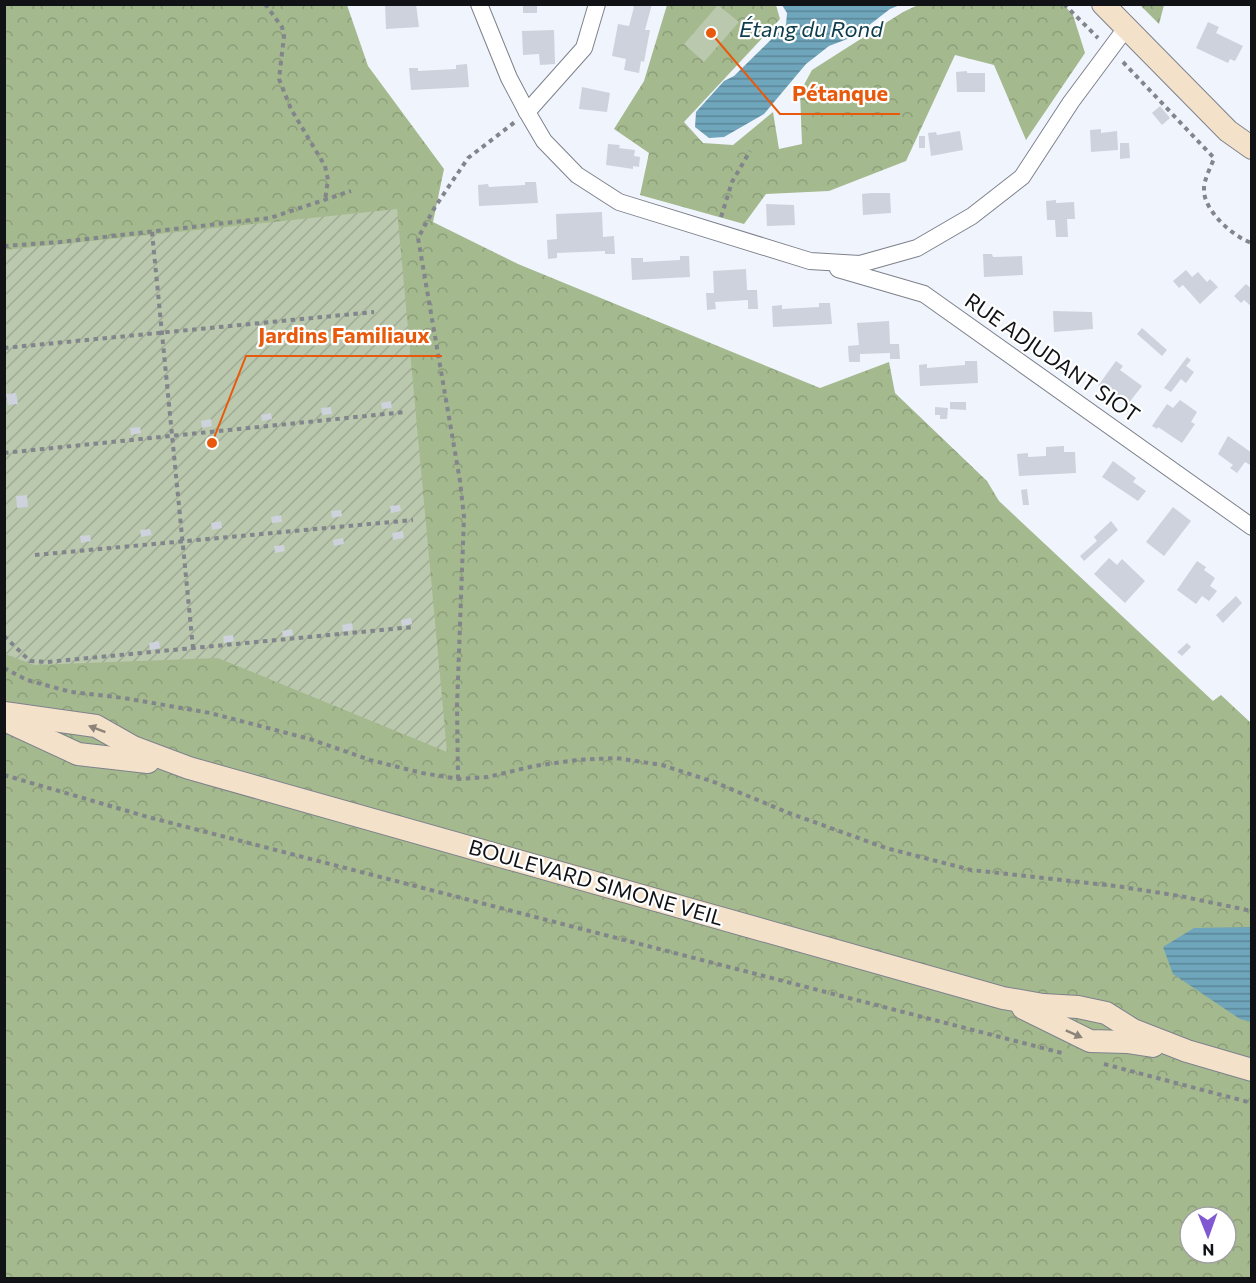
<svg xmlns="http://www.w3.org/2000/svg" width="1256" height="1283" viewBox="0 0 1256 1283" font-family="Commissioner,sans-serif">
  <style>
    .forest { fill: url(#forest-crowns); fill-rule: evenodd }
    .garden { fill: url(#garden-furrows) }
    .pitch { fill: #bac8ad }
    .water { fill: url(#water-rules) }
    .building { fill: #cdd2dd }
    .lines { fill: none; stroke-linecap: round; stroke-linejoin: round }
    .street-casing { stroke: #7e828c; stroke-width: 18 }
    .secondary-casing { stroke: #7e828c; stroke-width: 24 }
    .path { stroke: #82858b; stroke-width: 4; stroke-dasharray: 4.5 4.5; stroke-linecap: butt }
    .street { stroke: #fff; stroke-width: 16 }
    .secondary { stroke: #f4e1ca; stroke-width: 22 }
    .oneway { fill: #8d8479 }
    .labels { text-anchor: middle; stroke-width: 4.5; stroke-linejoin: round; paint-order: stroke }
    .street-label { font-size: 21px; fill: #101215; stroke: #fff }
    .water-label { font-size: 22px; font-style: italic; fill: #0d3d4d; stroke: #fff }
    .leader { fill: none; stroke: #e8590c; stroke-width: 2 }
    .callout-dot { fill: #e8590c; stroke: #fff; stroke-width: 2 }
    .callout-label { font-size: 22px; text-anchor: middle; font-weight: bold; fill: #e8590c; stroke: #fff; stroke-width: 4.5; stroke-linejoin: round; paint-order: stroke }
  </style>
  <defs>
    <pattern id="forest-crowns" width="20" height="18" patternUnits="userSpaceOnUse" patternTransform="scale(1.5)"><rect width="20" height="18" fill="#a4b98e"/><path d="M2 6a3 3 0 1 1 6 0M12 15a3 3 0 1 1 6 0" fill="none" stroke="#8c9e7a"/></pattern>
    <pattern id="garden-furrows" width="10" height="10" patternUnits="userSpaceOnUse" patternTransform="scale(1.5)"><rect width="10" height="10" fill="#bac8ad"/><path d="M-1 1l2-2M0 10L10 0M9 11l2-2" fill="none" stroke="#9fab94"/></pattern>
    <pattern id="water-rules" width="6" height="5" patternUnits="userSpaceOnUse" patternTransform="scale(1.5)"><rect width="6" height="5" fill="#70a6bb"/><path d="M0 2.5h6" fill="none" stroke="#5b8697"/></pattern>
  </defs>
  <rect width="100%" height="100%" fill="#f0f4fd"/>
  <g class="forest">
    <path d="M 5,5 L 347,5 L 368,66 L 444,169 L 433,222 L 518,264 L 820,388 L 889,362 L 895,393 L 987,481 L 999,501 L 1213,701 L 1221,695 L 1251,723 L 1251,1278 L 5,1278 ZM 1190,1217 L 1226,1217 L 1226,1253 L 1190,1253 Z"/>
    <path d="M 667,5 L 776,5 L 780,19 L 684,122 L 703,143 L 733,145 L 773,112 L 779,149 L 802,144 L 800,92 L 812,70 L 903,12 L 918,5 L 1064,5 L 1073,15 L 1085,53 L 1026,140 L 994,65 L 955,55 L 906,161 L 829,191 L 766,194 L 744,224 L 640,195 L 649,153 L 614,129 L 644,81 Z"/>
    <path d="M 1140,5 L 1164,5 L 1159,24 Z"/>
  </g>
  <path class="garden" d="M 397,209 L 447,752 L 218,658 L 34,665 L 5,654 L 5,250 Z"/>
  <path class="pitch" d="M 718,5 L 739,22 L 704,62 L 684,44 Z"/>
  <g class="water">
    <path d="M 782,5 L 900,5 L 890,9 L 855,36 L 829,46 L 806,64 L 764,114 L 724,137 L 709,138 L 695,127 L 696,112 L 724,81 L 734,76 L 786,25 L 787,13 Z"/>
    <path d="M 1251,927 L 1252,927 L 1251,1022 L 1240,1019 L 1173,974 L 1163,947 L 1194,928 Z"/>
  </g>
  <g class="building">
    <path d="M 385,4 L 416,4 L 419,27 L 386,29 Z"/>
    <rect x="523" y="4" width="14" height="9"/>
    <path d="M 630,4 L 652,4 L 645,30 L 650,30 L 644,62 L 641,61 L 639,73 L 624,70 L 626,59 L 612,56 L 618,24 L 629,26 L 634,7 Z"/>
    <path d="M 1208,22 L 1219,27 L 1216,33 L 1243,46 L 1235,61 L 1230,59 L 1228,63 L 1196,48 Z"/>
    <path d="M 554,30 L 555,64 L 540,65 L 539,54 L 523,55 L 522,31 Z"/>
    <path d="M 467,64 L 469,87 L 411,90 L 409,68 L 418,68 L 418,71 L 456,69 L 456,65 Z"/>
    <path d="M 967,71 L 967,73 L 985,73 L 985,92 L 957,92 L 956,72 Z"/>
    <path d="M 582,87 L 610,93 L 607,112 L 579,109 Z"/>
    <path d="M 1160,106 L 1170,118 L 1162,125 L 1152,113 Z"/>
    <path d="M 1101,129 L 1101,133 L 1117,131 L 1118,150 L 1091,152 L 1090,130 Z"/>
    <path d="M 960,131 L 963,150 L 931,156 L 928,133 L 936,132 L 937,135 Z"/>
    <rect x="919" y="136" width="6" height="12"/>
    <path d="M 1120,143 L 1129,143 L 1130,158 L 1120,159 Z"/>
    <path d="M 608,144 L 620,145 L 619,148 L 635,150 L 634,156 L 640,157 L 639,167 L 633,166 L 633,169 L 606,165 Z"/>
    <path d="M 525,182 L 536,182 L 538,203 L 479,206 L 478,185 L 488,184 L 489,187 L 525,185 Z"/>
    <path d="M 871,193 L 890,193 L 891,213 L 863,215 L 862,194 Z"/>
    <path d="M 1056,200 L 1056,203 L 1074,202 L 1075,219 L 1067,219 L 1068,237 L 1056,237 L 1055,220 L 1047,220 L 1046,201 Z"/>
    <path d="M 766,204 L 794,205 L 795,225 L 767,226 Z"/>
    <path d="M 602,212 L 603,237 L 614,236 L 615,254 L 605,254 L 605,251 L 557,253 L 557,258 L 548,259 L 547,240 L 557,239 L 556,214 Z"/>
    <path d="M 983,254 L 992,254 L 993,257 L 1022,256 L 1023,275 L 984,277 Z"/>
    <path d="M 680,256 L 689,256 L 690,277 L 632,280 L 631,258 L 643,258 L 643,262 L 680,260 Z"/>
    <path d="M 746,269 L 747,290 L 757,290 L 758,309 L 748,309 L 748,300 L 715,302 L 716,309 L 707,310 L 706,293 L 714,293 L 713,271 Z"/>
    <path d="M 1186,270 L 1192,277 L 1198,272 L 1207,282 L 1210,279 L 1218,287 L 1200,304 L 1183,285 L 1179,288 L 1173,281 Z"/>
    <path d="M 1246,284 L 1252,289 L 1252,307 L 1244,300 L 1241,303 L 1234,296 Z"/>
    <path d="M 819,303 L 830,303 L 832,324 L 773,327 L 772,306 L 782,305 L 782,309 L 819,307 Z"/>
    <path d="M 1053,311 L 1092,312 L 1093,329 L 1054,332 Z"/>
    <path d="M 889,321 L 890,344 L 899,344 L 900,359 L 890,359 L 890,353 L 860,354 L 860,362 L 849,362 L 848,346 L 859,345 L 857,323 Z"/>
    <path d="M 1142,328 L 1167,350 L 1162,356 L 1137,334 Z"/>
    <path d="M 1187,357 L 1191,360 L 1186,366 L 1194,372 L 1186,383 L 1181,379 L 1171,392 L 1164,388 Z"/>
    <path d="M 965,361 L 977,361 L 978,383 L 920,386 L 919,365 L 927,364 L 927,368 L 965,365 Z"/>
    <path d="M 1116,361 L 1123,366 L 1120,370 L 1142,386 L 1128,404 L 1107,388 L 1105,391 L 1098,386 Z"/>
    <path d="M 16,393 L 18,404 L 8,405 L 6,394 Z"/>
    <path d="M 1180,400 L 1197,412 L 1191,422 L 1195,424 L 1182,443 L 1158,427 L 1157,429 L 1152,426 L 1167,404 L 1173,408 Z"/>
    <path d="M 391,401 L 392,408 L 382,409 L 381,403 Z"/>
    <path d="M 950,402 L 966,402 L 966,410 L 950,409 Z"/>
    <path d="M 331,407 L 332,414 L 322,415 L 321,408 Z"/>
    <path d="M 935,407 L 948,408 L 947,419 L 940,419 L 940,415 L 935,415 Z"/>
    <path d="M 271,413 L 272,419 L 262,421 L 261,415 Z"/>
    <path d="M 211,419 L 212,426 L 202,428 L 201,421 Z"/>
    <path d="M 140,427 L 141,433 L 131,435 L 130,428 Z"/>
    <path d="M 1228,436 L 1252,453 L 1252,466 L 1245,462 L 1237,473 L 1230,468 L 1233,465 L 1218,454 Z"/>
    <path d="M 1064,446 L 1064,452 L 1075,452 L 1076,473 L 1019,476 L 1017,454 L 1028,453 L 1028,457 L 1046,456 L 1046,447 Z"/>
    <path d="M 1113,461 L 1136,478 L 1133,482 L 1146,491 L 1138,501 L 1102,477 Z"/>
    <path d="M 1027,489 L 1029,505 L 1023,505 L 1021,490 Z"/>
    <path d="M 27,495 L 28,507 L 17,508 L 16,496 Z"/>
    <path d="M 400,505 L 401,511 L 391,513 L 390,506 Z"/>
    <path d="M 1173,507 L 1191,521 L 1164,556 L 1146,542 Z"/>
    <path d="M 341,510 L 342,516 L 332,518 L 331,511 Z"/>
    <path d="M 281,515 L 282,522 L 272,523 L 271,517 Z"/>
    <path d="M 221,521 L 222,528 L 212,530 L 211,523 Z"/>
    <path d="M 1111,521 L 1118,530 L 1084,561 L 1080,556 L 1097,541 L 1094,537 Z"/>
    <path d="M 150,529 L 152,535 L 141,537 L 140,530 Z"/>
    <path d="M 403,531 L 404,538 L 393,540 L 392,533 Z"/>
    <path d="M 90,535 L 91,541 L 81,543 L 80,536 Z"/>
    <path d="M 343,538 L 344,544 L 334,546 L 333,540 Z"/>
    <path d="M 284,545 L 285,551 L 275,553 L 274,546 Z"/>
    <path d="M 1109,558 L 1117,565 L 1122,559 L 1145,581 L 1125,603 L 1094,574 Z"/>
    <path d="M 1197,561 L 1206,567 L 1204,570 L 1215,578 L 1210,586 L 1217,591 L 1209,601 L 1202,596 L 1196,604 L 1177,590 Z"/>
    <path d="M 1236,596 L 1242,603 L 1223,623 L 1216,615 Z"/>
    <path d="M 411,618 L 412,624 L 402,626 L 401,620 Z"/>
    <path d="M 352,623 L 353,630 L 343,632 L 342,625 Z"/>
    <path d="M 292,629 L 293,635 L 283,637 L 282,631 Z"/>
    <path d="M 233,635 L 234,641 L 224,643 L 223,636 Z"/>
    <path d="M 159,641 L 160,648 L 150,650 L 149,643 Z"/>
    <path d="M 1187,643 L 1191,647 L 1182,656 L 1177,652 Z"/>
  </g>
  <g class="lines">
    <g class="street-casing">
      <g id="street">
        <path d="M 479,4 L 509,78 L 527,112 L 544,141 L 577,175 L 619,202 L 810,261 L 860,264 L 917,248 L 972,216 L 1022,177 L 1071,102 L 1126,28"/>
        <path d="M 527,112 L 584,48 L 597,4"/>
        <path d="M 838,269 L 924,294 L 1252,527"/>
      </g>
    </g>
    <g class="secondary-casing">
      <g id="secondary">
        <path d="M 1103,4 L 1228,131 L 1252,148"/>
        <path d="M 4,713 L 96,726 L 133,747 L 189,768 L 1003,998 L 1043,1005 L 1078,1007 L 1106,1013 L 1133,1030 L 1187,1051 L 1252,1070"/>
        <path d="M 11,723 L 78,754 L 148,762"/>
        <path d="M 1023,1008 L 1090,1041 L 1127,1042 L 1153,1046"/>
      </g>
    </g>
    <g class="path">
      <path d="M 265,4 L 282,27 L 284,36 L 279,79 L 291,109 L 325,166 L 328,180 L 325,200"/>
      <path d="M 1064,4 L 1098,38"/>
      <path d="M 1123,62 L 1214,158 C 1211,167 1204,179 1204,189 C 1203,210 1233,237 1252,243"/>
      <path d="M 721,217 L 732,182 L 750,151"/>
      <path d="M 152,232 L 193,648"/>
      <path d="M 4,246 L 60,242 L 270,218 L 351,191"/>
      <path d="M 4,348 L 374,312"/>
      <path d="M 4,453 L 405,412"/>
      <path d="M 35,555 L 413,520"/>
      <path d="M 4,636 L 30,661 L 47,662 L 413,627"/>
      <path d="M 4,668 L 27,680 L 71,692 L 124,698 L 210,713 L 310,739 L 370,760 L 422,773 L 458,779 L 488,777 L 534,766 L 577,760 L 616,758 L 662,765 L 714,782 L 789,813 L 886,848 L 971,870 L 1116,886 L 1180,896 L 1252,911"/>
      <path d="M 4,775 L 148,817 L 1062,1053"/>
      <path d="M 458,779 L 457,706 L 464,517 L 460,481 L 418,238 L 435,207 L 468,158 L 515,122"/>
      <path d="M 1104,1064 L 1252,1103"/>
    </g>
    <use href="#street" class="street"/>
    <use href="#secondary" class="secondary"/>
  </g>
  <defs><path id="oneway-solid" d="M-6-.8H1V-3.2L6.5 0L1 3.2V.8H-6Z" transform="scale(1.5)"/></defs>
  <g class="oneway">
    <use href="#oneway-solid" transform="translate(97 729) rotate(-159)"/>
    <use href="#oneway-solid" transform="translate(1074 1034) rotate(24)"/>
  </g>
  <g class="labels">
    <g class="street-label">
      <text transform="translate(1052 358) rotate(35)" y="7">RUE ADJUDANT SIOT</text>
      <text transform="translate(596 883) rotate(16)" y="7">BOULEVARD SIMONE VEIL</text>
    </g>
    <g class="water-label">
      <text x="811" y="37">Étang du Rond</text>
    </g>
  </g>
  <path class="leader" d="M711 33L780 114H900M212 443L246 356H442"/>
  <g class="callout-dot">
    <circle cx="711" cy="33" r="6"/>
    <circle cx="212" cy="443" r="6"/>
  </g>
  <g class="callout-label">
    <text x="840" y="101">Pétanque</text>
    <text x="344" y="343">Jardins Familiaux</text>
  </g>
  <rect width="1256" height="1283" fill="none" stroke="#101215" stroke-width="12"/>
  <g transform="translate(1208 1235) rotate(179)"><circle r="28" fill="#ffffff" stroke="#9fa0a1" stroke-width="1.5"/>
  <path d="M0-4.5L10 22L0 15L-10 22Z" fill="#8058d1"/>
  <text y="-9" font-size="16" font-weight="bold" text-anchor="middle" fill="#101215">N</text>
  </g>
</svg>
